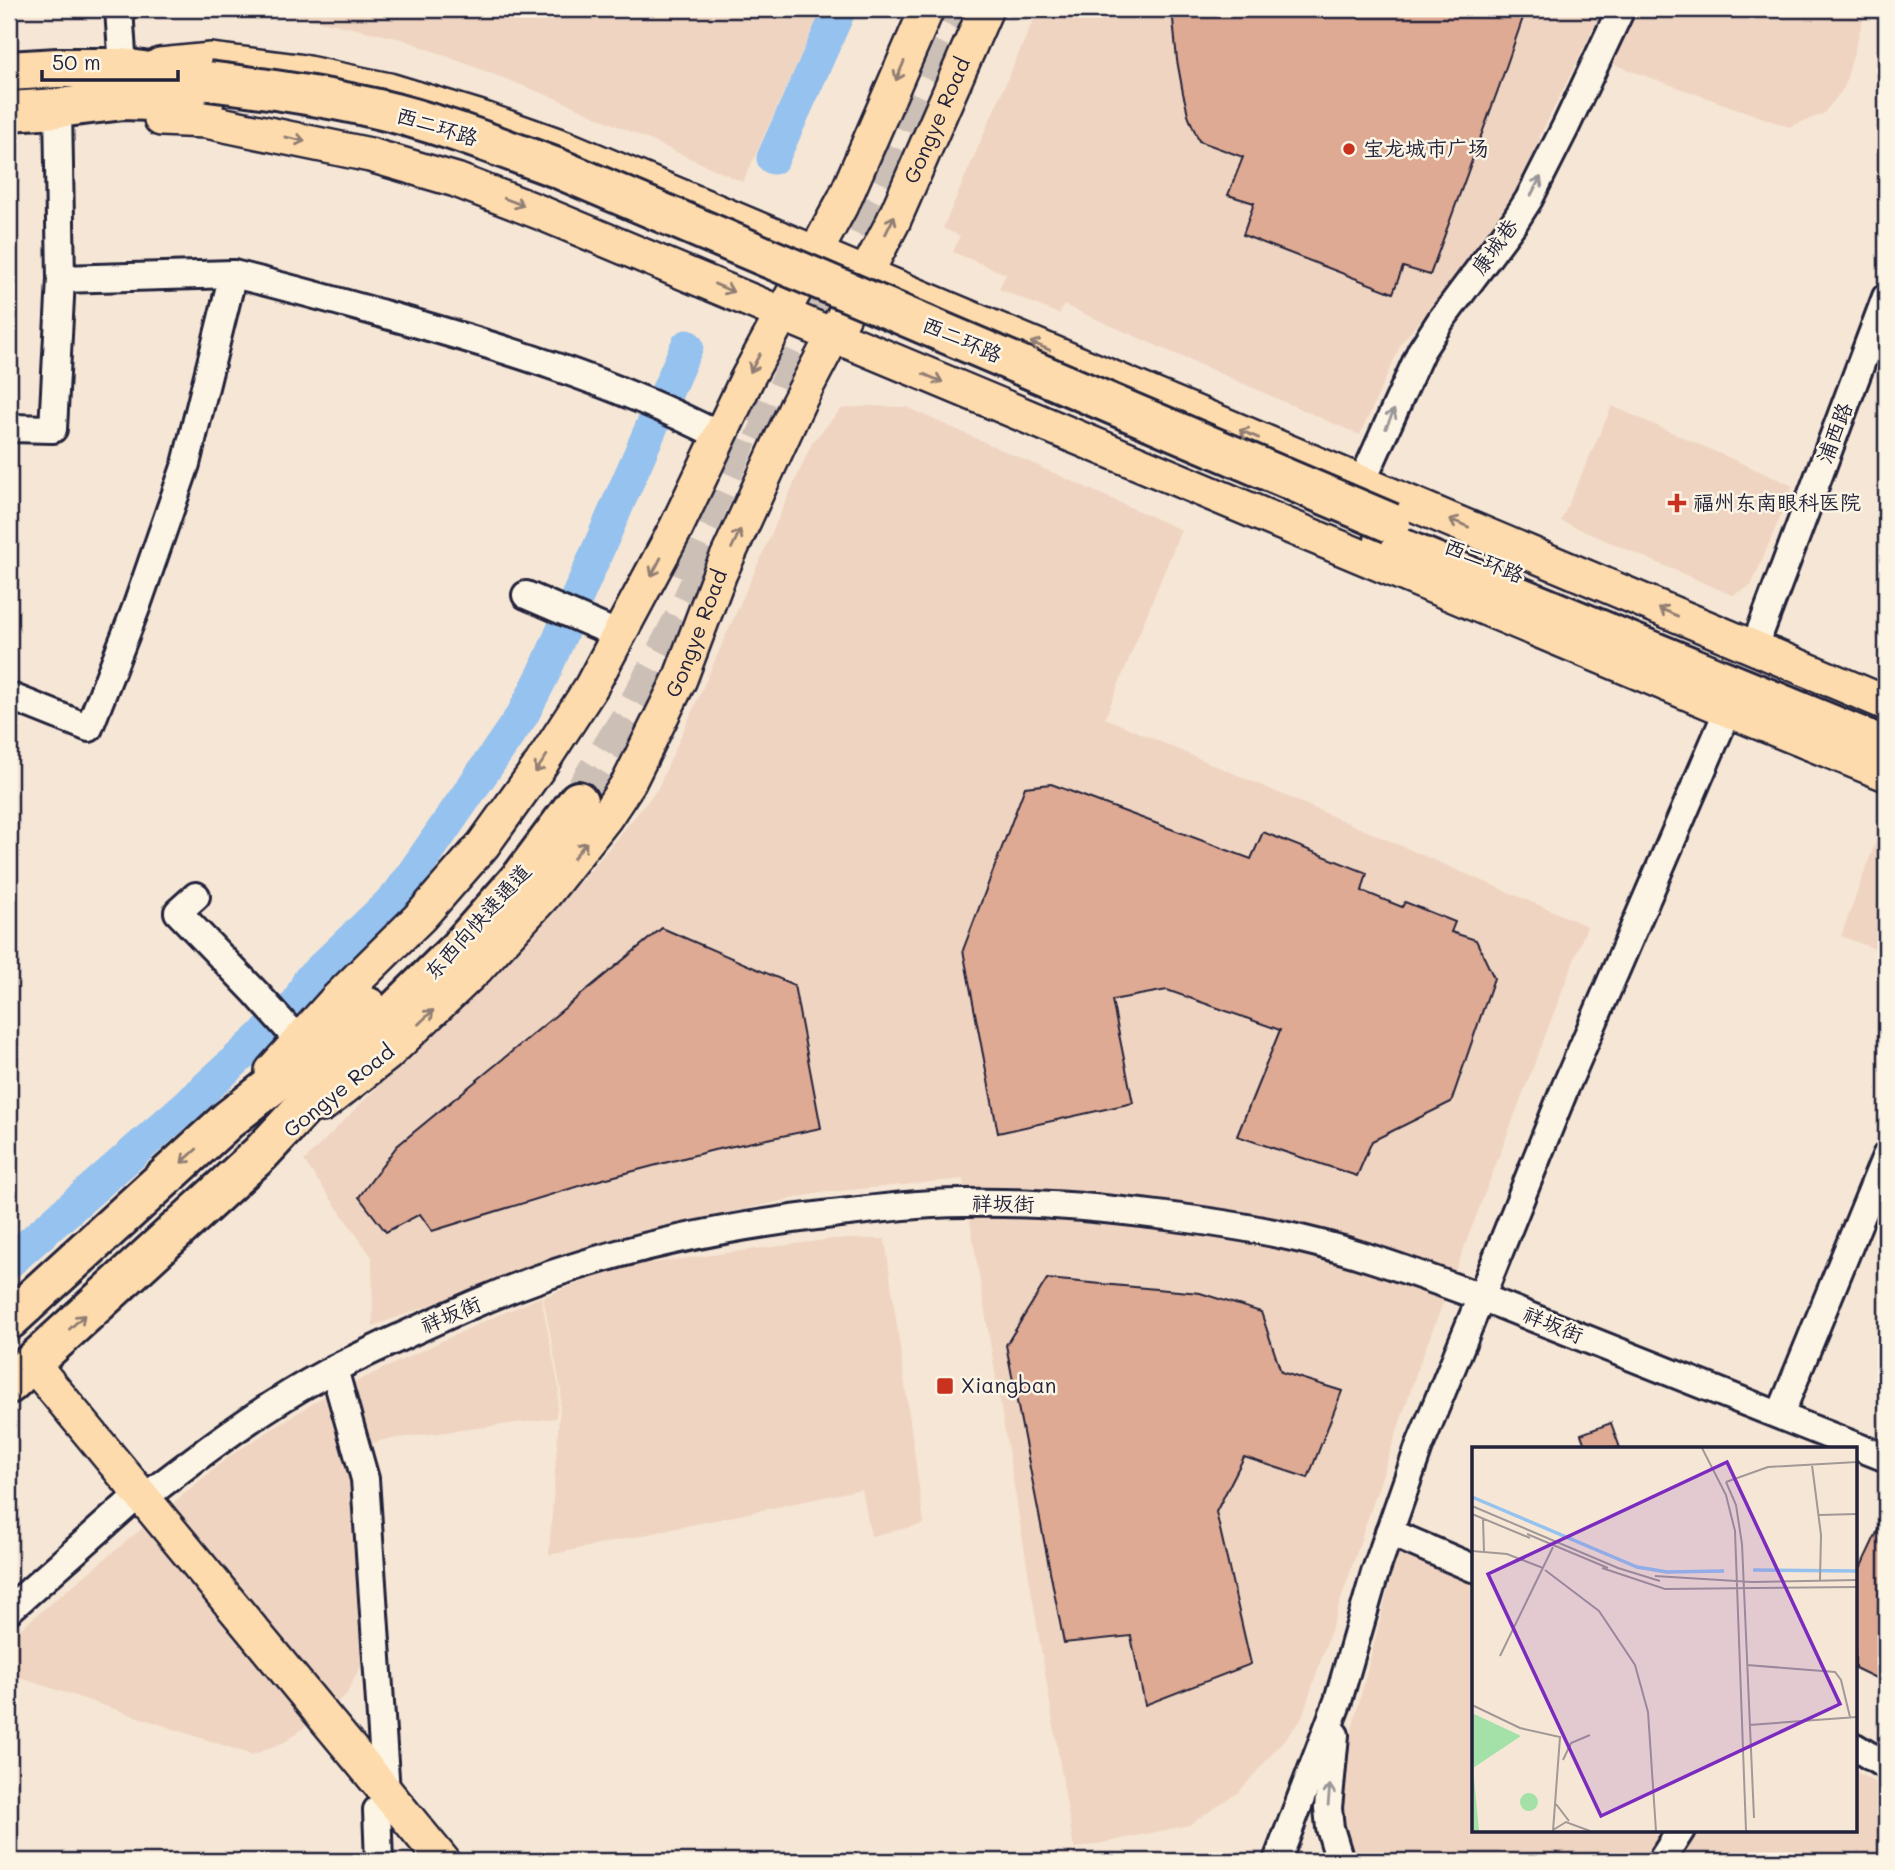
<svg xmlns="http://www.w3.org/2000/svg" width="1895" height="1870" viewBox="0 0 1895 1870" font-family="Mali,'LXGW WenKai TC',sans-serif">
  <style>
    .built { fill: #efd4c1 }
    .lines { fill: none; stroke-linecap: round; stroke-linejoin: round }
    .river { stroke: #96c2ef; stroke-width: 33 }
    .building { fill: #dfaa93; stroke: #22223b; stroke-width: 2 }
    .highway-tunnel { stroke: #ccbfb6; stroke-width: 38; stroke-dasharray: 38 19; stroke-linecap: butt }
    .minor-casing { stroke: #22223b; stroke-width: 32 }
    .major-casing { stroke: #22223b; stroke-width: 38 }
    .highway-casing { stroke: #22223b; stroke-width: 44 }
    .minor { stroke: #fcf5e5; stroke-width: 26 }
    .major { stroke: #fedbac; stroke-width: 33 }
    .highway { stroke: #fedbac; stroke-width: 38 }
    .highway-bridge-casing { stroke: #22223b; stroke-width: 44; stroke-linecap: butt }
    .highway-bridge { stroke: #fedbac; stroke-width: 38 }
    .oneway { stroke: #907e74 }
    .oneway2 { stroke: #9a9698 }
    .poi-dot { fill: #c8321e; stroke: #fcf5e5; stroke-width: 2.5 }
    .labels { text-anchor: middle; stroke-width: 5; stroke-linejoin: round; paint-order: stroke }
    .street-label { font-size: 21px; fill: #22223b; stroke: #fcf5e5 }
    .poi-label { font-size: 21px; fill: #22223b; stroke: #fcf5e5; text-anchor: start }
    .inset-river { fill: none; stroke: #96c2ef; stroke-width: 3.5 }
    .inset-road { fill: none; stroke: #a19897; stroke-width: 2 }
    .view { fill: #7b2cbf; fill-opacity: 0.15; stroke: #7b2cbf; stroke-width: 3.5 }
    .inset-edge { fill: none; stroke: #22223b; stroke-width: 3.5 }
  </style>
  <rect width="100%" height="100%" fill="#f6e6d5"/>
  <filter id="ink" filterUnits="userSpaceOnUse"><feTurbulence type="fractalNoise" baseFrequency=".0143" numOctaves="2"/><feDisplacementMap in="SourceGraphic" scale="14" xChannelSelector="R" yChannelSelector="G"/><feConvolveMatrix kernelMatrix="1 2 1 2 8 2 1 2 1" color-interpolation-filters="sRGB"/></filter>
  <g filter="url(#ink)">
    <g class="built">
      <path d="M 265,9 L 822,9 L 743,182 L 560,100 L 402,39 Z"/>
      <path d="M 1038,9 L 1603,9 L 1539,138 L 1550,144 L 1503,223 L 1402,342 L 1360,435 L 1064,305 L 1059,314 L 999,289 L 1006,274 L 953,252 L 960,236 L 943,228 Z"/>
      <path d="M 1639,9 L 1866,9 L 1844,88 L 1823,114 L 1789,127 L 1612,64 Z"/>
      <path d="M 869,406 L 906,407 L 1181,530 L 1105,718 L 1587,926 L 1418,1368 L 1301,1720 L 1239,1792 L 1189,1825 L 1083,1847 L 1074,1848 L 963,1179 L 819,1193 L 624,1235 L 373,1326 L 372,1257 L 304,1161 L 583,879 L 657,790 L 812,443 L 841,409 Z"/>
      <path d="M 1612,406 L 1793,486 L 1751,586 L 1732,595 L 1561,521 Z"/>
      <path d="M 1886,814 L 1886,953 L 1841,936 Z"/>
      <path d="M 833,1239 L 885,1239 L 924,1524 L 871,1536 L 862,1489 L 549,1555 L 561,1390 L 543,1297 L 621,1267 Z"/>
      <path d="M 541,1297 L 559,1389 L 556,1418 L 383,1440 L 353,1449 L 371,1645 L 346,1695 L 285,1742 L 252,1755 L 9,1674 L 9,1638 L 231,1455 L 323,1397 L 487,1320 Z"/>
      <path d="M 1398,1550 L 1473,1583 L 1473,1830 L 1670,1830 L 1651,1861 L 1355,1861 L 1339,1830 L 1345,1757 Z"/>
      <path d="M 1855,1771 L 1886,1789 L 1886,1861 L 1680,1861 L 1699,1830 L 1855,1830 Z"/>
    </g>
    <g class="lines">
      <g class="river">
        <path d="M 773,158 L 840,9"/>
        <path d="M 9,1262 L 185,1107 L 297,1004 L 309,980 L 398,895 L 523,714 L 544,673 L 687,346"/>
      </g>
    </g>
    <g class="building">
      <path d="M 1172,9 L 1526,9 L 1499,87 L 1430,275 L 1403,267 L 1393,293 L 1243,235 L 1254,203 L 1228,195 L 1243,157 L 1199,141 L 1189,118 L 1183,93 L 1177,60 Z"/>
      <path d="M 1051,784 L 1251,859 L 1263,832 L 1367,873 L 1362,891 L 1402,907 L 1405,902 L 1455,922 L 1451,932 L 1476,940 L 1494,978 L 1451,1102 L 1372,1141 L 1357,1176 L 1237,1136 L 1280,1030 L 1167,990 L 1112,1000 L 1133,1103 L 998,1133 L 963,950 L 1025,787 Z"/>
      <path d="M 662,928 L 794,985 L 821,1128 L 714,1150 L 592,1182 L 432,1231 L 420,1214 L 386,1232 L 359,1197 L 397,1146 Z"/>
      <path d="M 1047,1279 L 1200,1293 L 1261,1312 L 1281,1372 L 1342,1391 L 1308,1478 L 1244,1457 L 1216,1512 L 1251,1664 L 1145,1705 L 1131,1636 L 1064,1643 L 1006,1345 Z"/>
      <path d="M 1611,1423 L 1620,1448 L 1586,1448 L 1581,1434 Z"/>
      <path d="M 1886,1513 L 1886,1683 L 1855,1668 L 1855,1579 Z"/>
    </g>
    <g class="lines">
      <g class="highway-tunnel">
        <path d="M 763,442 L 956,9"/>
        <path d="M 677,576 L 757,397"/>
        <path d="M 578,801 L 635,710 L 684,617 L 714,551"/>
      </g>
      <g class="minor-casing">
        <g id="minor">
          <path d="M 119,9 L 123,68"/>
          <path d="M 58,108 L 61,279 L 233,274"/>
          <path d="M 9,428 L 53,429 L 61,279"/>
          <path d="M 1362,482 L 1421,351 L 1441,320 L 1515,221 L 1529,199 L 1566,126 L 1621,9"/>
          <path d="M 526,595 L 619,635"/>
          <path d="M 1754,648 L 1886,297"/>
          <path d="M 9,696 L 89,728 L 136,608 L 186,464 L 233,274 C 284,286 333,300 383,314 C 498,346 613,381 720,436"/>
          <path d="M 196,896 L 178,912 L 256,993 L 299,1041"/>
          <path d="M 334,1369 L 365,1479 L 386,1792"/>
          <path d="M 1780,1415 L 1886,1156"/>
          <path d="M 144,1498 C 202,1453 261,1408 326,1373 C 347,1362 369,1352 390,1342 C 450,1314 511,1286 574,1267 C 658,1240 745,1224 832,1214 C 860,1211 888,1207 917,1205 C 996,1199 1079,1205 1158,1215 C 1207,1221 1257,1228 1305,1240 C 1365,1254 1423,1276 1481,1297 L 1886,1458"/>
          <path d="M 1389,1532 L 1473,1568"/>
          <path d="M 9,1610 L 128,1504"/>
          <path d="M 1335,1735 L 1328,1808 L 1330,1828 L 1340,1861"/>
          <path d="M 1855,1747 L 1886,1766"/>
          <path d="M 377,1810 L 379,1861"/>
          <path d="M 1277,1861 L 1338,1701 L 1375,1573 L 1419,1447 L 1481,1297 L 1565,1088 L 1728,710"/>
          <path d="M 1661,1861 L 1681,1830"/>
        </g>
      </g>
      <g class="major-casing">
        <g id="major">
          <path d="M 160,65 L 211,60 L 298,71 L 389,90 L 478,117 L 566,148 L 1886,703"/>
          <path d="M 161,119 L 206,121 L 370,155 L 456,180 L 539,212 L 1728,710 L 1886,774"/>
          <path d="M 272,1071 L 336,1000 L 421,916 L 483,845 L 539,767 L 591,687 L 676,528 L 747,379 L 845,198 L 927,9"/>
          <path id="s1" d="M 322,1105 L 386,1055 L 477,968 L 544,895 L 605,818 L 629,782 L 680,679 L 720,573 L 798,403 L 893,222 L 986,9"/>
          <path d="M 32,1363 L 443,1861"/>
        </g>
      </g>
      <g class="highway-casing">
        <g id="highway">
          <path d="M 9,71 L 58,68 L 123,68 L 208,81"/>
          <path d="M 9,111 L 58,108 L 124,100 L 204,103"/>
          <path d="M 1384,541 L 1886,747"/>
          <path d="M 9,1320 L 228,1120 L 355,1020 L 368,1007"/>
          <path d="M 9,1384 L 260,1154 L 369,1037 L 457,950 L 523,875 L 578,801"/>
        </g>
      </g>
      <use href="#minor" class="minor"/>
      <use href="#major" class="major"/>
      <use href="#highway" class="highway"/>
      <g class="highway-bridge-casing">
        <path id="highway-bridge" d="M 208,81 C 266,88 322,96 378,109 C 439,123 499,147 557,168 L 1391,523"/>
      </g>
      <use href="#highway-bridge" class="highway-bridge"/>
    </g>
    <defs><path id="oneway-shaft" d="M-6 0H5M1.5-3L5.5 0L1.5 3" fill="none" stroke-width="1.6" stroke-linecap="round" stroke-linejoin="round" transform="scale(1.75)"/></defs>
    <g class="oneway">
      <use href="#oneway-shaft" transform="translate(900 71) rotate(113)"/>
      <use href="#oneway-shaft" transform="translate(295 139) rotate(12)"/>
      <use href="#oneway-shaft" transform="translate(514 202) rotate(21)"/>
      <use href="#oneway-shaft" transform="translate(890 225) rotate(-64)"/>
      <use href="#oneway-shaft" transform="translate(724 288) rotate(23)"/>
      <use href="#oneway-shaft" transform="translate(1040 346) rotate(-157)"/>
      <use href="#oneway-shaft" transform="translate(755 363) rotate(118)"/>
      <use href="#oneway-shaft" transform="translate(933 378) rotate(23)"/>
      <use href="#oneway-shaft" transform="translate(1249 434) rotate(-157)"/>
      <use href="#oneway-shaft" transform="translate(1459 523) rotate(-157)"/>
      <use href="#oneway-shaft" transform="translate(736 539) rotate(-65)"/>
      <use href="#oneway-shaft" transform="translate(656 567) rotate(118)"/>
      <use href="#oneway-shaft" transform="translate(1668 612) rotate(-157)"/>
      <use href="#oneway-shaft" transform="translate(541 764) rotate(124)"/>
      <use href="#oneway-shaft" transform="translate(580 850) rotate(-51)"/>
      <use href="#oneway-shaft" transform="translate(426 1017) rotate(-44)"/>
      <use href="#oneway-shaft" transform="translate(189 1156) rotate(138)"/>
      <use href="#oneway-shaft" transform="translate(77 1322) rotate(-43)"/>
    </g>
    <g class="oneway2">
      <use href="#oneway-shaft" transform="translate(1536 186) rotate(-62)"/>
      <use href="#oneway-shaft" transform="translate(1390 419) rotate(-66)"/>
      <use href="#oneway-shaft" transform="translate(1329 1795) rotate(-85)"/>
    </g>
  </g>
  <g class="poi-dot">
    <circle cx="1349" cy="149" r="7"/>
    <path d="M1673.5 492.5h7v7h7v7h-7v7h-7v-7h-7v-7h7z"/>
    <rect x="936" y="1377" width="18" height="18" rx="3.5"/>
  </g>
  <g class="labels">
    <g class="street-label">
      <text dy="7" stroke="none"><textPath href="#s1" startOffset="1178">Gongye Road</textPath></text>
      <text transform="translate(437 127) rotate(17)" y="7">西二环路</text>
      <text transform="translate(1495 247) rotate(-54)" y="7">康城巷</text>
      <text transform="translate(962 340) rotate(23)" y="7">西二环路</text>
      <text transform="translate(1835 433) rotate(-69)" y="7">浦西路</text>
      <text transform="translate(1484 561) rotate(22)" y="7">西二环路</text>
      <text dy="7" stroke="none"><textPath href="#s1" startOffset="611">Gongye Road</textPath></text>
      <text transform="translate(478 922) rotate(-48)" y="7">东西向快速通道</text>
      <text transform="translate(339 1091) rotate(-39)" y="7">Gongye Road</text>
      <text transform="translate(1003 1204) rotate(1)" y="7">祥坂街</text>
      <text transform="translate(451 1315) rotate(-23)" y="7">祥坂街</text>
      <text transform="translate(1553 1325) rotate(22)" y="7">祥坂街</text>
    </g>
    <g class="poi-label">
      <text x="1363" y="156">宝龙城市广场</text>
      <text x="1693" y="510">福州东南眼科医院</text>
      <text x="961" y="1393">Xiangban</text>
    </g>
  </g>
  <g transform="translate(1472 1447)">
    <rect width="385" height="385" fill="#f6e6d5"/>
    <path d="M 0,266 L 49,289 L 1,321 L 7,384 L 0,384 ZM48 355a9 9 0 1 1 18 0a9 9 0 1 1-18 0Z" fill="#a3e1a9"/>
    <path class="inset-river" d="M 0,50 L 165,120 L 195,125 L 252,124M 281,123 L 385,124"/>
    <path class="inset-road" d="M 230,1 L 254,48 L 263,84 L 274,384M 340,18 L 349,88 L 348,133M 254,35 L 296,20 L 385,15M 254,35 L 264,58 L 270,97 L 282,371M 0,59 L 146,121 L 188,134M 0,67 L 58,91M 347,68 L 385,67M 11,72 L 12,104M 55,87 L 136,121M 0,104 L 35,107 L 71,121M 130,121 L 193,142 L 385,140M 73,123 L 127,164 L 163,218 L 176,265 L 184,384M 183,129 L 280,135 L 385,133M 28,209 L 81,100M 275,218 L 363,225 L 369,233 L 378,270M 0,258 L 48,281 L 88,290 L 81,384M 277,278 L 385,270M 91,313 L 99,296 L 118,288M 84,357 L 97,374M 81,383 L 94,375 L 118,384"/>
    <path class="view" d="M 255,15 L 368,257 L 129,369 L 16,127 Z"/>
    <rect width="385" height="385" class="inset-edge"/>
  </g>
  <rect width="1895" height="1870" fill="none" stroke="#fcf5e5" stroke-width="35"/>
  <rect x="18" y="18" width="1860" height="1835" fill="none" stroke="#22223b" stroke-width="2.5" filter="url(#ink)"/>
  <path d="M42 70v10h136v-10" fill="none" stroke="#22223b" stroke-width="3.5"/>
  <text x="52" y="70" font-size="21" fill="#22223b" stroke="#fcf5e5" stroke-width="5" paint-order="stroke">50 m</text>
</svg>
